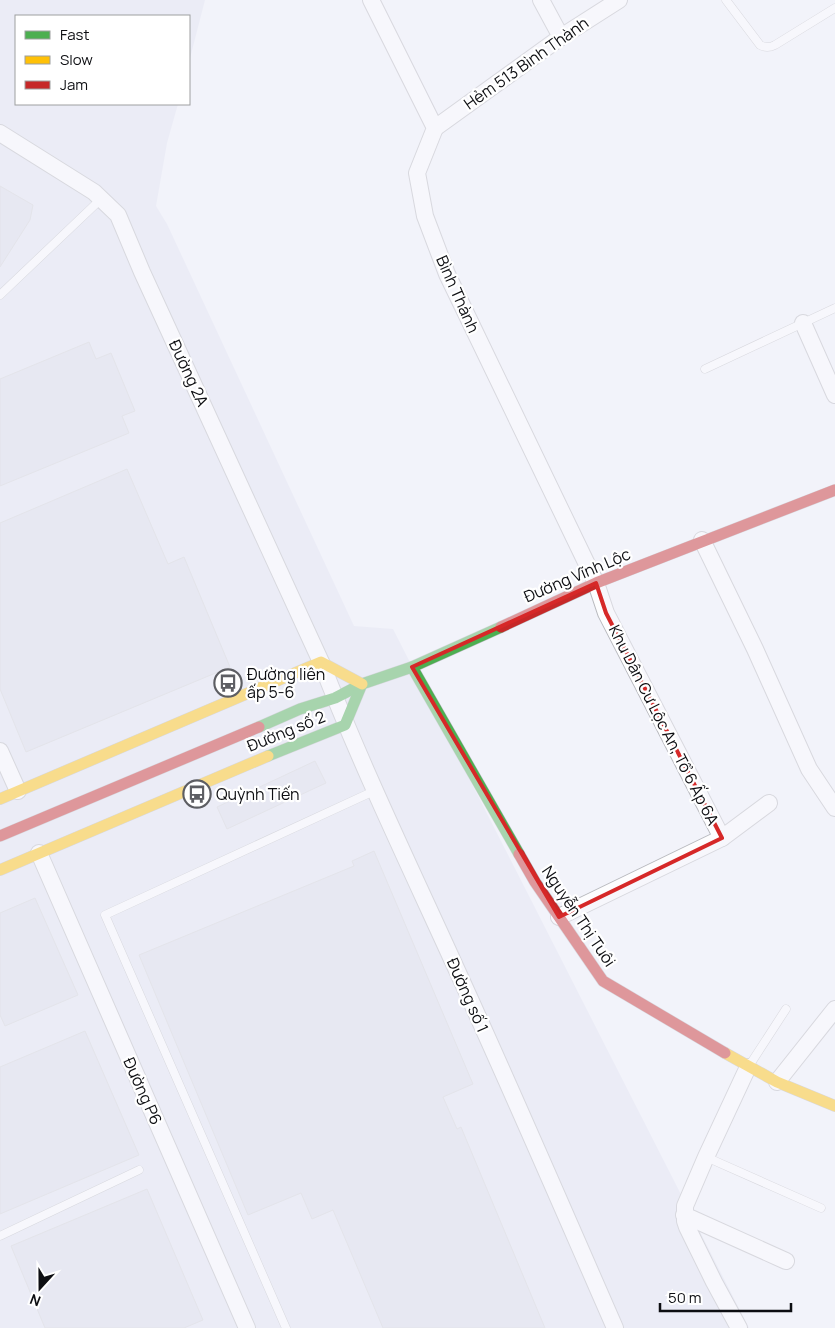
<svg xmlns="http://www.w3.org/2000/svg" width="835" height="1328" viewBox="0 0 835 1328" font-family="Manrope,sans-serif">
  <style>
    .built { fill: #e2e5f2 }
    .building { fill: #d9dbe8; stroke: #d1d2d7 }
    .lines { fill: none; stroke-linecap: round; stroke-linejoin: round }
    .lane-casing { stroke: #b8b9be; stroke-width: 9 }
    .street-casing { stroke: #b8b9be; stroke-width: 18 }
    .fast-casing { stroke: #b8b9be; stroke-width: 12 }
    .slow-casing { stroke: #b8b9be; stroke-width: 12 }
    .jam-casing { stroke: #b8b9be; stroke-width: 12 }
    .lane { stroke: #fdfdfe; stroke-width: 8 }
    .street { stroke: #fdfdfe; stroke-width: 16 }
    .fast { stroke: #4caf50; stroke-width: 11 }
    .slow { stroke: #ffc107; stroke-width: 11 }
    .jam { stroke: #c62828; stroke-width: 11 }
    .marked { fill: none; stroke: #d62828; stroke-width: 4; stroke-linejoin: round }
    .labels { text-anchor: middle; stroke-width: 4.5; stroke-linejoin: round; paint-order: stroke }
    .street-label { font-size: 16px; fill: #0d0e12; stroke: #fff }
    .poi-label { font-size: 16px; fill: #0d0e12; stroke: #fff; text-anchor: start }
  </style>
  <rect width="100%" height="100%" fill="#f2f3fa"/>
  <path class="built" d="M 0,0 L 205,0 L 189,62 L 189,16 L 16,16 L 16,104 L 178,104 L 167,143 L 156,206 L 167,224 L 354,626 L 393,629 L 749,1328 L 0,1328 Z"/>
  <g class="building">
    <path d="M 0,186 L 33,205 L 30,220 L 0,267 Z"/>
    <path d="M 89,342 L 96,359 L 111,353 L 135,411 L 122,416 L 129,433 L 0,486 L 0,379 Z"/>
    <path d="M 127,469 L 168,564 L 184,557 L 230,667 L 26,752 L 0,689 L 0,523 Z"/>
    <path d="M 315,761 L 326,783 L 227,829 L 217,807 Z"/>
    <path d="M 374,851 L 473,1084 L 443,1097 L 457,1129 L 461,1127 L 545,1328 L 383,1328 L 333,1210 L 312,1219 L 301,1193 L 248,1215 L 139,955 L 354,866 L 352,861 Z"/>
    <path d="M 35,898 L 78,995 L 5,1026 L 0,1015 L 0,913 Z"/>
    <path d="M 85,1031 L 139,1155 L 0,1214 L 0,1067 Z"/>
    <path d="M 147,1189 L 203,1320 L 184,1328 L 45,1328 L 11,1246 Z"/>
  </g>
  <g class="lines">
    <g class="lane-casing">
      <g id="lane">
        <path d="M 726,0 L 760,45 C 765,48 769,48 775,45 L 835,8"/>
        <path d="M 0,295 L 101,199"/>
        <path d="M 705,369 L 835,308"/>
        <path d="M 749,1066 L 786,1009"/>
        <path d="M 706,1157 L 821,1208"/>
        <path d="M 0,1236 L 139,1170"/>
        <path d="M 286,1328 L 105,915 L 374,791"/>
      </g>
    </g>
    <g class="street-casing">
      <g id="street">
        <path d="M 371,0 L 435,128 L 417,173 L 425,216 L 447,274 L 596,583 L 606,613 L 722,838 L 559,917"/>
        <path d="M 541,0 L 561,37"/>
        <path d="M 435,128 L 561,37 L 619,0"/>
        <path d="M 0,133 L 94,192 L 118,215 L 142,272 L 321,662 C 361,765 409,865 455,966 C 510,1086 562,1207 615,1328"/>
        <path d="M 803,323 L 835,395"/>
        <path d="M 702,540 L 755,649 L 809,769 L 835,808"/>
        <path d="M 0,751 L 18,791"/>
        <path d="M 722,838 L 769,803"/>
        <path d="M 39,853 L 247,1328"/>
        <path d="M 777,1082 L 835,1009"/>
        <path d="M 684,1215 L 786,1261"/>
        <path d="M 739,1328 L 714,1282 L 687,1227 L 685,1221 L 685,1206 L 706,1157 L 748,1067"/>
      </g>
    </g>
    <g class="fast-casing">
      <g id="fast">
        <path d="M 412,667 L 519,854"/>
        <path d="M 259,727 L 300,709 L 335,698 L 362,684 L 412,667 L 501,627"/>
        <path d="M 268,756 L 345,725 L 362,684"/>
      </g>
    </g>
    <g class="slow-casing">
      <g id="slow">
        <path d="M 0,799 L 321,662 L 362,684"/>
        <path d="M 0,870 L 268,756"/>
        <path d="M 725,1053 L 777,1082 L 835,1106"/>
      </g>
    </g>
    <g class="jam-casing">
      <g id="jam">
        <path d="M 501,627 L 596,583 L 835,490"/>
        <path d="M 0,836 L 259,727"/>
        <path d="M 519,854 L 535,882 L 603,981 L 725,1053"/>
      </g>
    </g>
    <use href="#lane" class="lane"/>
    <use href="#street" class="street"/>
    <use href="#fast" class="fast"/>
    <use href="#slow" class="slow"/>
    <use href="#jam" class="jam"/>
  </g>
  <path d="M0 0H835V1328H0ZM 596,583 L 606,613 L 722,838 L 559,917 L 412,667 Z" fill="#f2f3fa" fill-opacity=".55" fill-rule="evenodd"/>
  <path class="marked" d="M 596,583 L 606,613 L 722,838 L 559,917 L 412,667 Z"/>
  <defs>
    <g id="bus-ring" transform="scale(1.4375)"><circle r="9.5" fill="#fff" stroke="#5d5e63" stroke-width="1.5"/><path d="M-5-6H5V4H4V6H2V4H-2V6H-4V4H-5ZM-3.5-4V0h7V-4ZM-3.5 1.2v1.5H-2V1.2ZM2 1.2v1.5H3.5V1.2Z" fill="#5d5e63"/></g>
  </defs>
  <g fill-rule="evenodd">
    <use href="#bus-ring" x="228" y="683"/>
    <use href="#bus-ring" x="197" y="794"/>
  </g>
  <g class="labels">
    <g class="street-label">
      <text transform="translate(526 63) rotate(-35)" y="6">Hẻm 513 Bình Thành</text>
      <text transform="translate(458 294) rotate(66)" y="6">Bình Thành</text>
      <text transform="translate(189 373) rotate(65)" y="6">Đường 2A</text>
      <text transform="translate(577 575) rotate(-23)" y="6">Đường Vĩnh Lộc</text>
      <text transform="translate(664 725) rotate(63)" y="6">Khu Dân Cư Lộc An, Tổ 6 Ấp 6A</text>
      <text transform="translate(286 731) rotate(-22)" y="6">Đường số 2</text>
      <text transform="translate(579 916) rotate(56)" y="6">Nguyễn Thị Tuôi</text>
      <text transform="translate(468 995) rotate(66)" y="6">Đường số 1</text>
      <text transform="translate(143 1091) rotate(66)" y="6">Đường P6</text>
    </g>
    <g class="poi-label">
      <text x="247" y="680">Đường liên<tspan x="247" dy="18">ấp 5-6</tspan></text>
      <text x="216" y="800">Quỳnh Tiến</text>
    </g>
  </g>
  <rect x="15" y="15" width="175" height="90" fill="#ffffff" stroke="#9e9fa0"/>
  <rect x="25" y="31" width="25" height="8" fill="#4caf50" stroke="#9e9fa0"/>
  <text x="60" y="40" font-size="15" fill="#0d0e12">Fast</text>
  <rect x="25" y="56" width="25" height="8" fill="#ffc107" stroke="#9e9fa0"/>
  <text x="60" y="65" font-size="15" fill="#0d0e12">Slow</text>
  <rect x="25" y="81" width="25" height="8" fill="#c62828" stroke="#9e9fa0"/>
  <text x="60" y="90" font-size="15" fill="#0d0e12">Jam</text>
  <g transform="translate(40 1288) rotate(201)" stroke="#ffffff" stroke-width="4" paint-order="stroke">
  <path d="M0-4L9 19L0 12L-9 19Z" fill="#0d0e12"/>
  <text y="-8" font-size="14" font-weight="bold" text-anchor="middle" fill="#0d0e12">N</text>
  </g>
  <path d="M660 1303v8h131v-8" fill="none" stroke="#0d0e12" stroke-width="2.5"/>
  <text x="668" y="1303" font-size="15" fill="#0d0e12" stroke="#ffffff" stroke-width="4" paint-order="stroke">50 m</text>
</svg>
